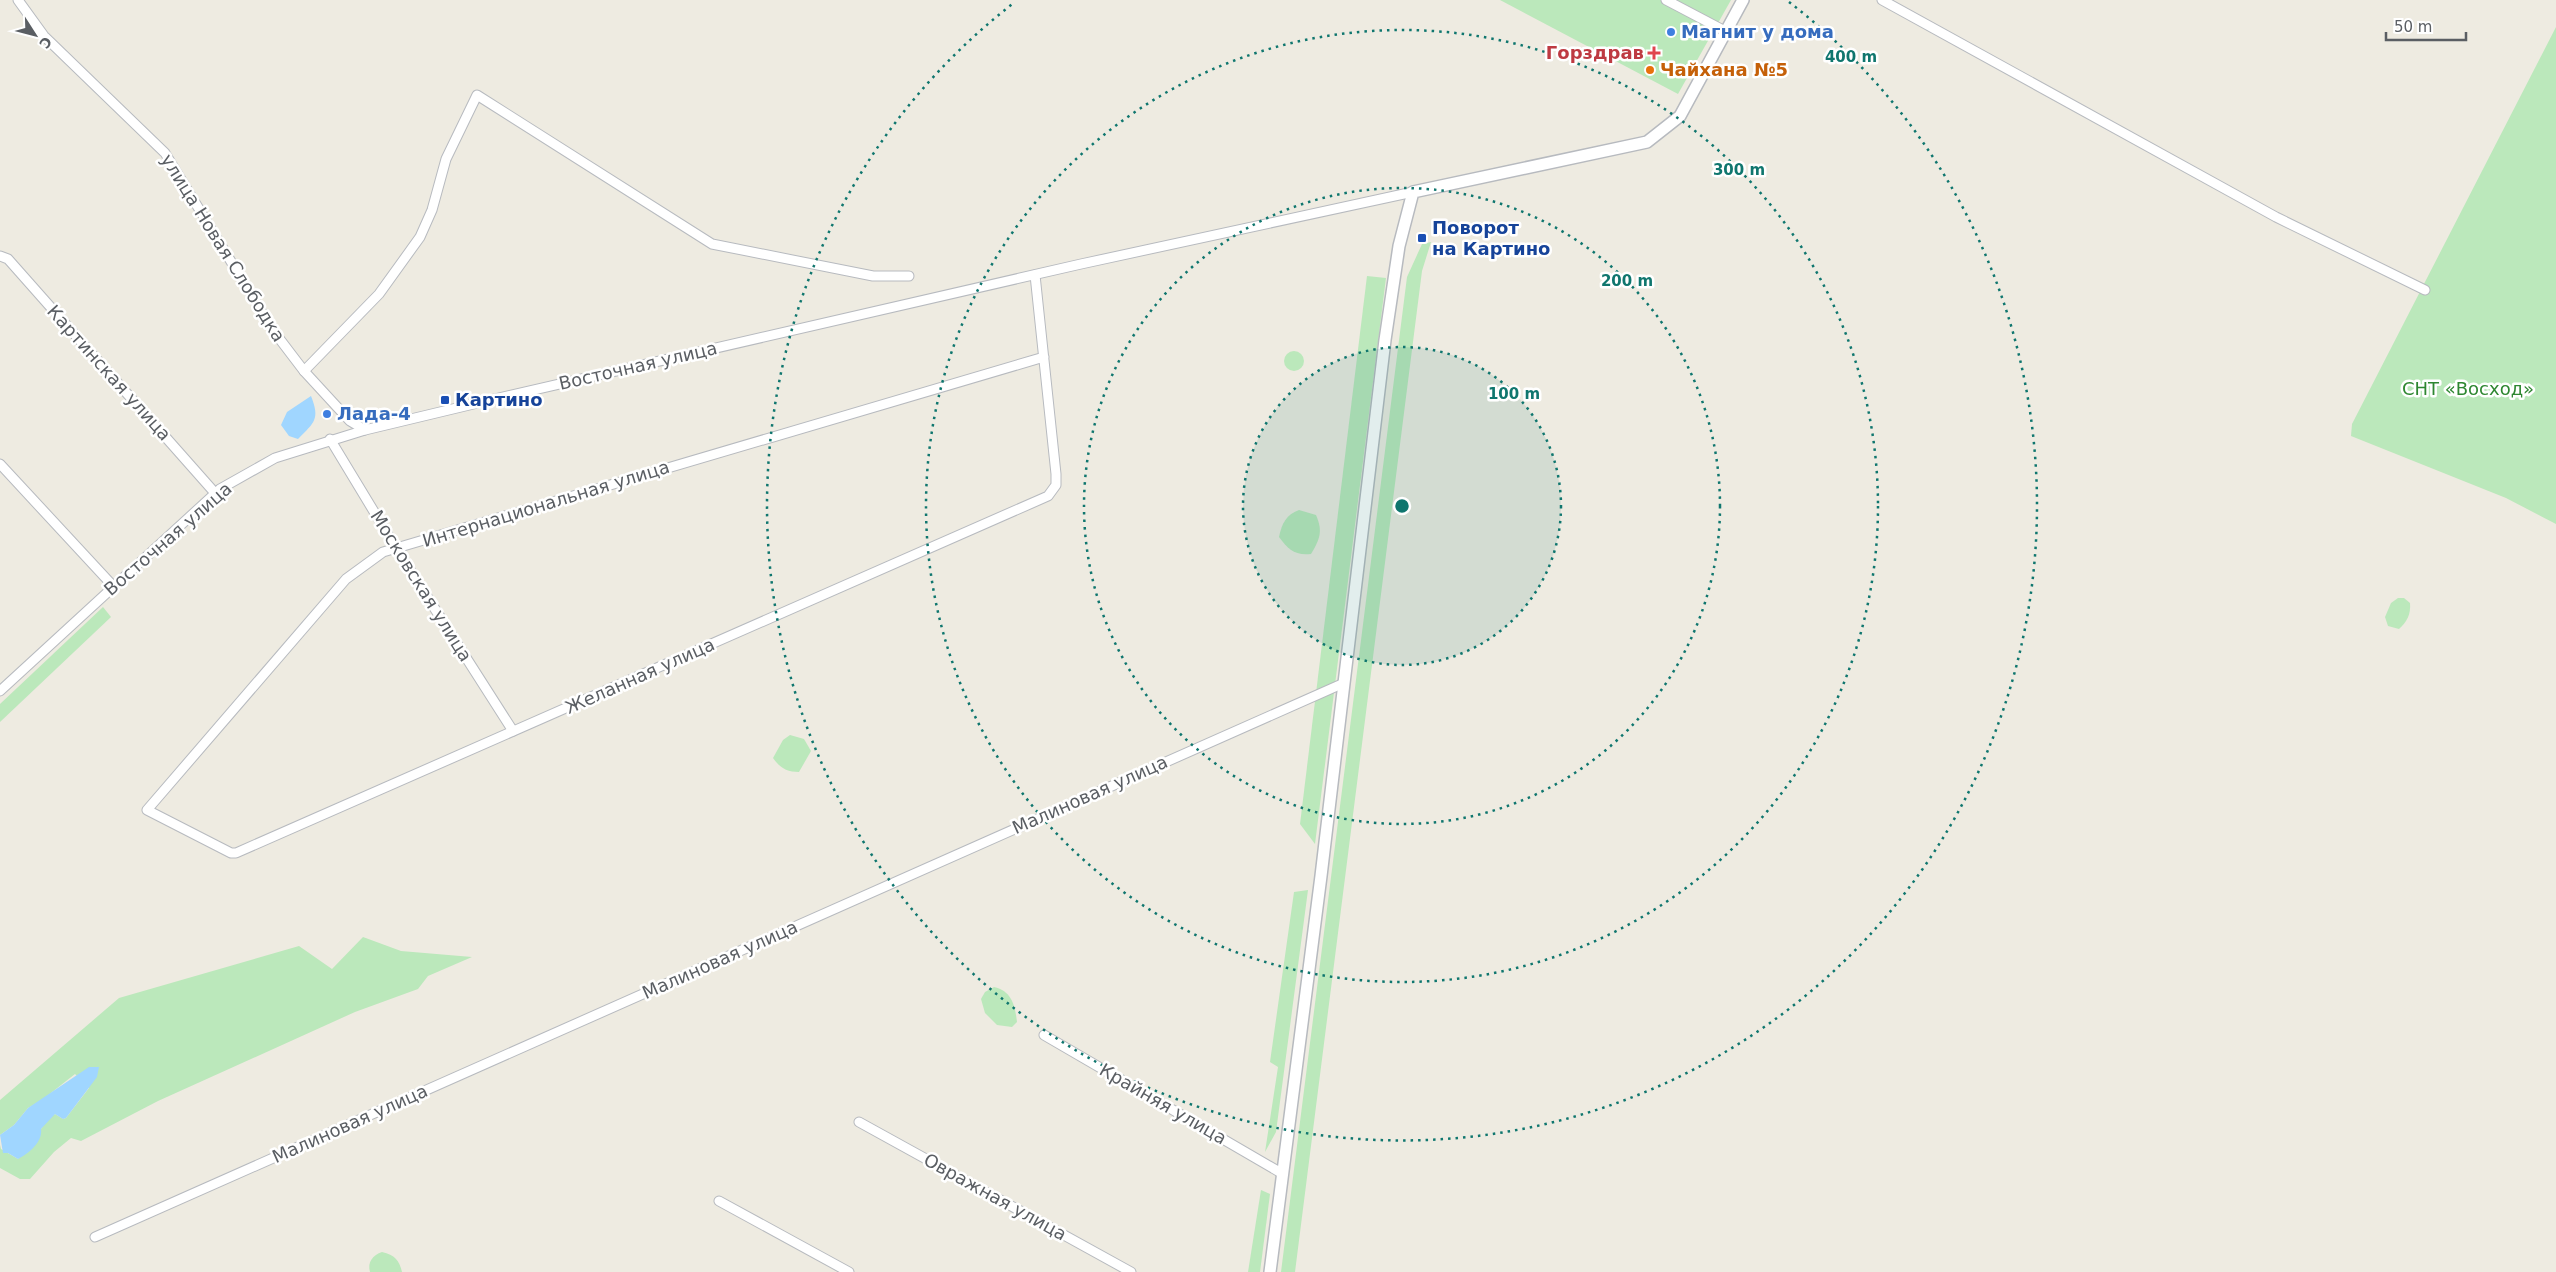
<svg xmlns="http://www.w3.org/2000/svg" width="2556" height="1272" viewBox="0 0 2556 1272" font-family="'DejaVu Sans',sans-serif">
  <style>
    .green { fill: #bbe8bb }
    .water { fill: #a0d6ff }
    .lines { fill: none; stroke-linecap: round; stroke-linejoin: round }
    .minor-casing { stroke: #b7babf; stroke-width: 11 }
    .tertiary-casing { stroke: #b7babf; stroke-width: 14 }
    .minor { stroke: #fff; stroke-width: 9 }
    .tertiary { stroke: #fff; stroke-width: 11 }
    .ring { fill: none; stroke: #0f766e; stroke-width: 2.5; stroke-dasharray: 2.5 5 }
    .shop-dot { fill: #3f7fe0; stroke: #fff; stroke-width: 2 }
    .health-dot { fill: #e0444e; stroke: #fff; stroke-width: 2 }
    .food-dot { fill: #e8710a; stroke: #fff; stroke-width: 2 }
    .transit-dot { fill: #1a4fb4; stroke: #fff; stroke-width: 2 }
    .labels { text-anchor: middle; stroke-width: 5; stroke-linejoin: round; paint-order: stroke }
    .shop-label { font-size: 18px; font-weight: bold; fill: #366cbe; stroke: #fff; text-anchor: start }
    .health-label { font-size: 18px; font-weight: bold; fill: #be3a42; stroke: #fff; text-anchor: end }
    .food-label { font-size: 18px; font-weight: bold; fill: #c56008; stroke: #fff; text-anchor: start }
    .transit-label { font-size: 18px; font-weight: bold; fill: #164399; stroke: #fff; text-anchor: start }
    .street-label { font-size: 18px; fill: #5a5e63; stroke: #fff }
    .park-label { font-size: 18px; fill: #2e8731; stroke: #fff }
    .centre { fill: #0f766e; stroke: #fff; stroke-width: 2.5 }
    .ring-label { font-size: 15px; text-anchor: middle; font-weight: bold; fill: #0f766e; stroke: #fff; stroke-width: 5; stroke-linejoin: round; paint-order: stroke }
  </style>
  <rect width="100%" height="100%" fill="#eeebe1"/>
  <g class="green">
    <path d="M 1500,0 L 1731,0 L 1678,94 Z"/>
    <path d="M 2556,27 L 2556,524 L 2506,498 L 2351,436 L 2352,424 Z"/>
    <path d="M 1431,242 L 1422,271 L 1295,1272 L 1281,1272 L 1407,277 L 1422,244 Z"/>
    <path d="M 1367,276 L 1386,278 L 1315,844 L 1300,824 Z"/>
    <circle cx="1294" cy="361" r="10"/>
    <path d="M 1299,510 L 1316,515 C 1323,531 1320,539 1311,554 C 1295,556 1288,549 1279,537 C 1282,523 1286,515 1299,510 Z"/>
    <path d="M 2398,598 L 2404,598 L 2410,603 C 2411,614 2407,622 2399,629 L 2388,626 L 2385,617 L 2391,603 Z"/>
    <path d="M 103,607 L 111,617 L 0,722 L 0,704 Z"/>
    <path d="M 790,735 L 804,739 L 811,751 L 799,772 C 787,772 780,768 773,758 L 783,740 Z"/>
    <path d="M 1308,890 L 1276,1132 L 1265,1152 L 1278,1067 L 1270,1062 L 1294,892 Z"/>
    <path d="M 363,937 L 401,951 L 472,957 L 428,976 L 418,989 L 355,1012 L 158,1101 L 81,1141 L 71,1138 L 54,1152 L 30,1179 L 20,1179 L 0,1168 L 0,1145 L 1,1149 L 18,1159 L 50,1117 L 55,1114 L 63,1119 L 66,1118 L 89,1088 L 75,1074 L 42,1100 L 28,1108 L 14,1125 L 0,1135 L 0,1100 L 119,998 L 299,946 L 332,969 Z"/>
    <path d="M 994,987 C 1012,991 1015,1006 1017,1022 L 1012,1027 L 997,1025 L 985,1013 L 981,999 L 985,992 Z"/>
    <path d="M 1261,1190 L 1270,1194 L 1260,1272 L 1248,1272 Z"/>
    <path d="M 382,1252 C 395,1255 399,1260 402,1272 L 370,1272 C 367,1262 373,1255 382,1252 Z"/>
  </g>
  <g class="water">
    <path d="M 311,396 C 320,419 315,422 298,439 L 289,436 L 281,425 L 287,412 Z"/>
    <path d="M 89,1067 L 99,1067 L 97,1077 L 66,1118 L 63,1119 L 55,1114 L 41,1129 C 43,1142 28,1154 18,1159 L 8,1153 L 3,1153 L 0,1135 L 14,1125 L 28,1108 Z"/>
  </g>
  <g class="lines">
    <g class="minor-casing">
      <g id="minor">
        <path d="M 18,0 L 44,36 L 165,153 L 272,329 L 304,371 L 350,421 L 365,430"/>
        <path d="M 1666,0 L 1725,31"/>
        <path d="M 1882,0 L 2276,217 L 2425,290"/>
        <path d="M 0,256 L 8,259 L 215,493"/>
        <path d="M 1035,275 L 1056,474 L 1056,485 L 1048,496 L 236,853 L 231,853 L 147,810 L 346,579 L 383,552 L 1044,357"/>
        <path d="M 304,371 L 379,294 L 420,237 L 432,210 L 446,159 L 477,95 L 712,244 L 873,276 L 909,276"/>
        <path d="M 330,439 L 396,548 L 513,731"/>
        <path d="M 0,464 L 114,587"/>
        <path d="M 0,691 L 220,489 L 275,458 L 365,430 L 486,401 L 1081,264 L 1413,192"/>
        <path d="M 1044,1035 L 1283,1174"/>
        <path d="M 859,1122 L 1131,1272"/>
        <path d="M 719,1201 L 849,1272"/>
        <path d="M 95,1237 L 1344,683"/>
      </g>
    </g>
    <g class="tertiary-casing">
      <path id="tertiary" d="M 1270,1272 L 1321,876 L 1385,340 L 1399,246 L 1413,192 L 1647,142 L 1680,116 L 1743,0"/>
    </g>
    <use href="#minor" class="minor"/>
    <use href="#tertiary" class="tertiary"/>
  </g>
  <circle cx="1402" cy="506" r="159" fill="#0f766e" fill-opacity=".12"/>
  <g class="ring">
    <circle cx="1402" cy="506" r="159"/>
    <circle cx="1402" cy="506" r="318"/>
    <circle cx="1402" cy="506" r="476"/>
    <path d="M1789 2A635 635 0 1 1 1015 2"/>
  </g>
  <g class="shop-dot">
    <circle cx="1671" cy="32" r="5"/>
    <circle cx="327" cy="414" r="5"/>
  </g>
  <path class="health-dot" d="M1651.5 45.5h5v5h5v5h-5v5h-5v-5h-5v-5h5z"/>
  <circle class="food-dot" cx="1650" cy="70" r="5"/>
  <g class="transit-dot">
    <rect x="1417" y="233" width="10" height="10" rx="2.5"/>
    <rect x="440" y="395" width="10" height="10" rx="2.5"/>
  </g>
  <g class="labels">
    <g class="shop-label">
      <text x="1681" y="38">Магнит у дома</text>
      <text x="337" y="420">Лада-4</text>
    </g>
    <g class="health-label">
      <text x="1644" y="59">Горздрав</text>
    </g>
    <g class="food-label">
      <text x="1660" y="76">Чайхана №5</text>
    </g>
    <g class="transit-label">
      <text x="1432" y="234">Поворот<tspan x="1432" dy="21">на Картино</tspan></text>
      <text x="455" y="406">Картино</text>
    </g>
    <g class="street-label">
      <text transform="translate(223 248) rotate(58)" y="6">улица Новая Слободка</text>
      <text transform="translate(638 366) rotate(-13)" y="6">Восточная улица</text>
      <text transform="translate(109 373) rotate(48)" y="6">Картинская улица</text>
      <text transform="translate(546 504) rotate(-17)" y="6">Интернациональная улица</text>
      <text transform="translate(168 539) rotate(-41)" y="6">Восточная улица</text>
      <text transform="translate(421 586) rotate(58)" y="6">Московская улица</text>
      <text transform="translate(640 676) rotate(-24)" y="6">Желанная улица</text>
      <text transform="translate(1090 795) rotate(-24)" y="6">Малиновая улица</text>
      <text transform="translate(720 960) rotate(-24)" y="6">Малиновая улица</text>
      <text transform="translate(1163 1104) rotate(30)" y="6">Крайняя улица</text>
      <text transform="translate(350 1124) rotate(-24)" y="6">Малиновая улица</text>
      <text transform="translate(995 1197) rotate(29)" y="6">Овражная улица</text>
    </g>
    <g class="park-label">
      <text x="2468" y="395">СНТ «Восход»</text>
    </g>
  </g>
  <circle cx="1402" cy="506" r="8" class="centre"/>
  <g class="ring-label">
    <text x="1851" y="62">400 m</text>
    <text x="1739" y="175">300 m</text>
    <text x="1627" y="286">200 m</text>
    <text x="1514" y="399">100 m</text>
  </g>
  <g transform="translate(35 35) rotate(126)" stroke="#ffffff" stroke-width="4" paint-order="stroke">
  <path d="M0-4L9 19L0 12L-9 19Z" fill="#5a5e63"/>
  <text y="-8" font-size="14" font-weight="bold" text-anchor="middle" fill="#5a5e63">С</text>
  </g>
  <path d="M2386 32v8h80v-8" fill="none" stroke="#5a5e63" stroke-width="2.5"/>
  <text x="2394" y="32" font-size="15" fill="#5a5e63" stroke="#ffffff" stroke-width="4" paint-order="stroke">50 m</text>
</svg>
